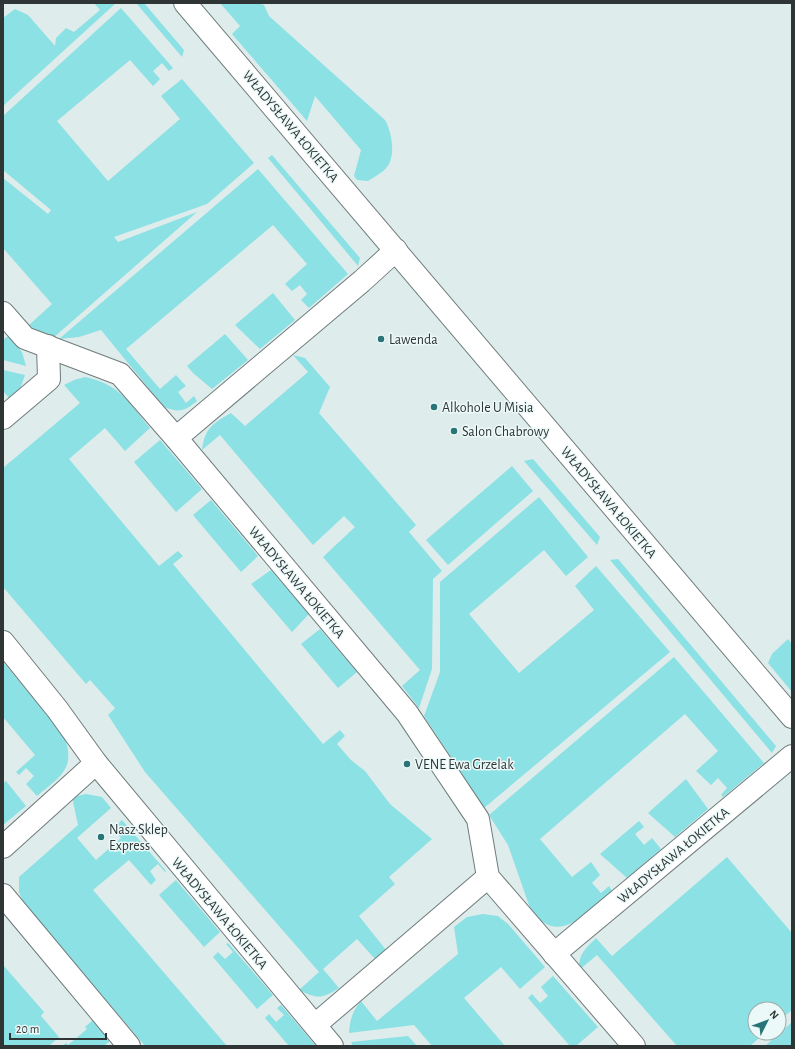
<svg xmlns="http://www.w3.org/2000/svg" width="795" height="1049" viewBox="0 0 795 1049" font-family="'Alegreya Sans',sans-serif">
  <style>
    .green { fill: #8be1e4 }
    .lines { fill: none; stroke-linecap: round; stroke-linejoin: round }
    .minor-casing { stroke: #707c7c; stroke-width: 24 }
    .minor { stroke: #fff; stroke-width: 22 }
    .poi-dot { fill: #297476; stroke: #ecf9f9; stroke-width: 1.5 }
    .labels { text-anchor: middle; stroke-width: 3; stroke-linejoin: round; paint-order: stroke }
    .street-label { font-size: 14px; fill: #2f3434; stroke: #ecf9f9 }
    .poi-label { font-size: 14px; fill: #2f3434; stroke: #ecf9f9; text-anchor: start }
  </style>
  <rect width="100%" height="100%" fill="#dfecec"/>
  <g class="green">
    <path d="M 94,3 L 116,3 L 3,106 L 3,18 L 15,9 L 28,15 L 55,46 L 56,38 L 66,28 L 74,32 L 100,10 Z"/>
    <path d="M 136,3 L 144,3 L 184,50 L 182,57 Z"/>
    <path d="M 220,3 L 259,3 L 264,5 L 269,16 L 385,120 C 392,132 396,156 387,167 C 382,173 374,177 368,181 L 357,180 L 354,176 L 361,150 L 315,96 L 307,121 L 232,34 L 240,26 Z"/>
    <path d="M 121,8 L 173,68 L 169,71 L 162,63 L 153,71 L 160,79 L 153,86 L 130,60 L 57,121 L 108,181 L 180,119 L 161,96 L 182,79 L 254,163 L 207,204 L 114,237 L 118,242 L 197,212 L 53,338 L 40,335 L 29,325 L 52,304 L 3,248 L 3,178 L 48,214 L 51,210 L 3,170 L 3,116 Z"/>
    <path d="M 272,155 L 360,258 L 358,266 L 268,158 Z"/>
    <path d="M 258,169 L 348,274 L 309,308 L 301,300 L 307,294 L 300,285 L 292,291 L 285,284 L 307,264 L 273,225 L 126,349 L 160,389 L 176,375 L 186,386 L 178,392 L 186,403 L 194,396 L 197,401 C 185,411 180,413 164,407 L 101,330 L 79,337 L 59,339 Z"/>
    <path d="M 273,293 L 295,320 L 260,349 L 235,325 Z"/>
    <path d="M 225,334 L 248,360 L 212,389 L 193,373 L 187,366 Z"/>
    <path d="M 8,336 L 22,352 L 26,366 L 3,360 L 3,340 Z"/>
    <path d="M 293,355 L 305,358 L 330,387 L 319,413 L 416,525 L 409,532 L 442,571 L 433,579 L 432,669 L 419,708 L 402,686 L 420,670 L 323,557 L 355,527 L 344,516 L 313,545 L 220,435 L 202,450 C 205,428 212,424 231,413 L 245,426 L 308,372 Z"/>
    <path d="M 3,370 L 25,375 L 20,389 L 9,398 L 3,391 Z"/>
    <path d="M 85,377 C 120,384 129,403 150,428 L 125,451 L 105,428 L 69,459 L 159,566 L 178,551 L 183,556 L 173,564 L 323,744 L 340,730 L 345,736 L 337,744 L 351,760 L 365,771 L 390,804 L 432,839 L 389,877 L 395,884 L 359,916 L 386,950 L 375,959 L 357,939 L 323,969 L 339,988 C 322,999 317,999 299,990 L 319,972 L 145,772 L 108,715 L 115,708 L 90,680 L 86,684 L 3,587 L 3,468 L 80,403 L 64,385 L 74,380 Z"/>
    <path d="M 160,440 L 202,489 L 176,512 L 134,462 Z"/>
    <path d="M 533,459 L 600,537 L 597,545 L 524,461 Z"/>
    <path d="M 512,466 L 533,491 L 448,565 L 426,540 Z"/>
    <path d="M 539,497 L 588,557 L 566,576 L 544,550 L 469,614 L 519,673 L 594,610 L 575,586 L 596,566 L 670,652 L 484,808 L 424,716 L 440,672 L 440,582 Z"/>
    <path d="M 211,500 L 258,556 L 241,572 L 193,515 Z"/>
    <path d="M 618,559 L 776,746 L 772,753 L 610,560 Z"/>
    <path d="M 271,570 L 309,614 L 292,632 L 251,584 Z"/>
    <path d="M 320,629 L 357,672 L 338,688 L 301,644 Z"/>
    <path d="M 788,639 L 792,644 L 792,692 L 768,663 L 772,654 Z"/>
    <path d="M 674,657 L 764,763 L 723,797 L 721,795 L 727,788 L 718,778 L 711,785 L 696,771 L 718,751 L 685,714 L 540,839 L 572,877 L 591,862 L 600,875 L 592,883 L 601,893 L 609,886 L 612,891 C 586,913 557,949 530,908 L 508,845 L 489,815 Z"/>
    <path d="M 3,662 L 64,735 C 76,769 62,775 37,796 L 26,784 L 34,776 L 26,768 L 19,775 L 16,772 L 35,755 L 3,717 Z"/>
    <path d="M 686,779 L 708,809 L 675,837 L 648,813 Z"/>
    <path d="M 6,781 L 26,806 L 3,825 L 3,783 Z"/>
    <path d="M 86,794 L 102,797 L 111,808 L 77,838 L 96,860 L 121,838 L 113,828 L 122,820 L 166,871 L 165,872 L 158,864 L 150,871 L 156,880 L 151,885 L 129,860 L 93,890 L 227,1046 L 145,1046 L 23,902 L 19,892 L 19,877 L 78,825 L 72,797 Z"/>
    <path d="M 639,821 L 644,827 L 635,834 L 644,845 L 652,838 L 661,849 L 627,878 L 600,854 Z"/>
    <path d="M 727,857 L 792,933 L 792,1010 L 779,1021 L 779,1009 L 755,1009 L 755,1033 L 765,1033 L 750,1046 L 677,1046 L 597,955 L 579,970 C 578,954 586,948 596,938 L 612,956 Z"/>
    <path d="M 176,880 L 220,932 L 204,947 L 159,895 Z"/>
    <path d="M 483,914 L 498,916 L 508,924 L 545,967 L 520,989 L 501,967 L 464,998 L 505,1046 L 432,1046 L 414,1025 L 349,1033 C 350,1020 352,1011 361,1001 L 377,1021 L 458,954 L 454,927 L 467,917 Z"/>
    <path d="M 228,943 L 273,995 L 257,1009 L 213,957 L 218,952 L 225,959 L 233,952 L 226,944 Z"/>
    <path d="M 3,965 L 44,1012 L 41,1016 L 59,1037 L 49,1046 L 3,1046 Z"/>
    <path d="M 553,976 L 598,1027 L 576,1046 L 570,1046 L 528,998 L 532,994 L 540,1003 L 548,996 L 541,987 Z"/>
    <path d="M 281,1005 L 316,1046 L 289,1046 L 265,1018 L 269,1014 L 276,1022 L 284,1015 L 277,1008 Z"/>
    <path d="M 93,1020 L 111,1040 L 104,1046 L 62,1046 L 66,1043 L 68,1045 L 87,1029 L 85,1027 Z"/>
    <path d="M 792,1022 L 792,1046 L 765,1046 Z"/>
    <path d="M 408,1036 L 417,1046 L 353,1046 L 351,1042 Z"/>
  </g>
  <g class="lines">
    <g class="minor-casing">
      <g id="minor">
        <path d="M 185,3 L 792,717"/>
        <path d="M 3,313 L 25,338 L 120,374 L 176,438 L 407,713 L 478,819 L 488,877 L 634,1046"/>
        <path d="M 3,418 L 49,379 L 48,346"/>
        <path d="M 176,438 L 362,281 L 396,250"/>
        <path d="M 3,642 L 57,709 L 96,763 L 332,1046"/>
        <path d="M 3,847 L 96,763"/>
        <path d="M 3,895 L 129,1046"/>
        <path d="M 554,954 L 792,756"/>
        <path d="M 315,1025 L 488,877"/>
      </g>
    </g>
    <use href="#minor" class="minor"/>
  </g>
  <g class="poi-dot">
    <circle cx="381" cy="339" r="4"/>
    <circle cx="434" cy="407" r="4"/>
    <circle cx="454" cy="431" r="4"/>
    <circle cx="407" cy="764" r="4"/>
    <circle cx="101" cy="837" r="4"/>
  </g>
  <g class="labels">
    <g class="street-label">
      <text transform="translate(291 126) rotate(50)" y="5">WŁADYSŁAWA ŁOKIETKA</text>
      <text transform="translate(609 502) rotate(50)" y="5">WŁADYSŁAWA ŁOKIETKA</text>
      <text transform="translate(297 582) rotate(50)" y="5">WŁADYSŁAWA ŁOKIETKA</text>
      <text transform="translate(673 855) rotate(-40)" y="5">WŁADYSŁAWA ŁOKIETKA</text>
      <text transform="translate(220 913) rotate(50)" y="5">WŁADYSŁAWA ŁOKIETKA</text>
    </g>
    <g class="poi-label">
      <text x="389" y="344">Lawenda</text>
      <text x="442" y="412">Alkohole U Misia</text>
      <text x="462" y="436">Salon Chabrowy</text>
      <text x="415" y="769">VENE Ewa Grzelak</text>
      <text x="109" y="834">Nasz Sklep<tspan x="109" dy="16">Express</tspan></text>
    </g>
  </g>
  <rect width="795" height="1049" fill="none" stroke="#2f3434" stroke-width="8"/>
  <g transform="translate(767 1021) rotate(48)"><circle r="19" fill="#ecf9f9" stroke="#a0aaaa"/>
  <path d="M0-3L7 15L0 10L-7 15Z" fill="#297476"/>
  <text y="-6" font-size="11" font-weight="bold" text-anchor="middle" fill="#2f3434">N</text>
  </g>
  <path d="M10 1033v6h96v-6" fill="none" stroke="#2f3434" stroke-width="2"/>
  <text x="16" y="1033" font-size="12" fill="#2f3434" stroke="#ecf9f9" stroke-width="3" paint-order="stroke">20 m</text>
</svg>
